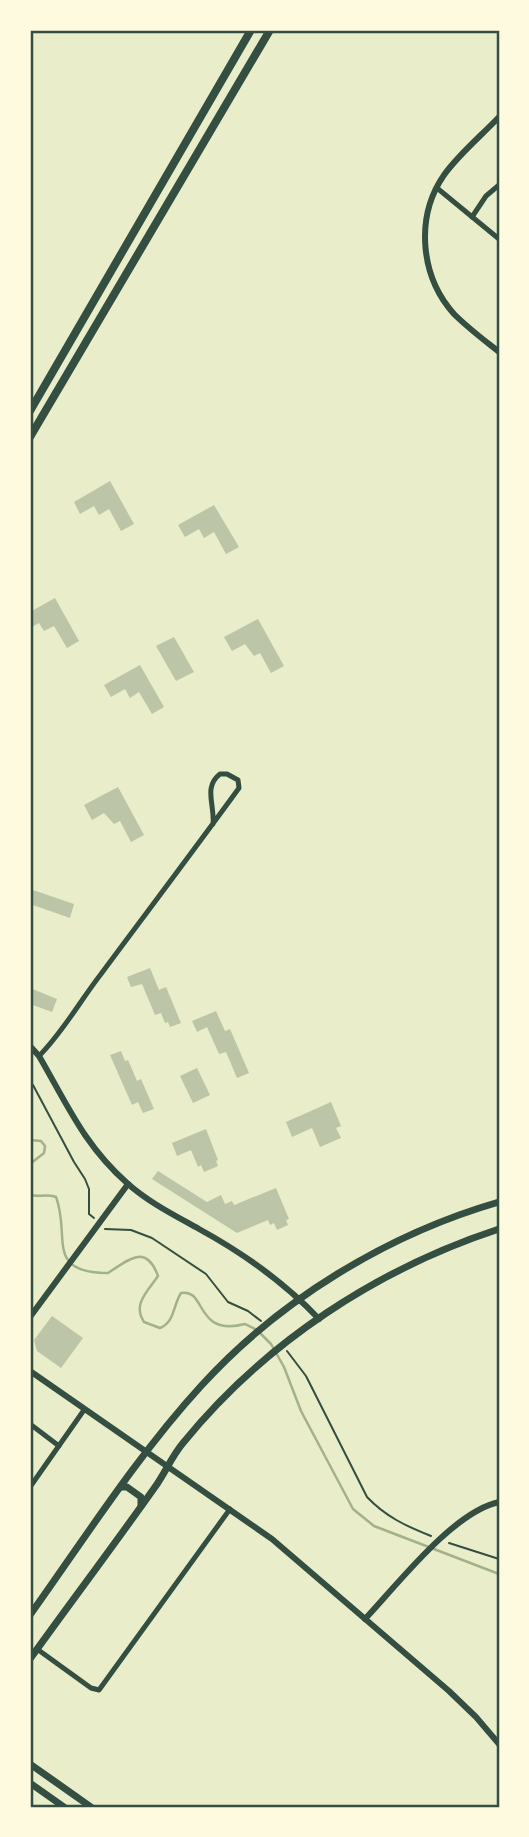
<svg xmlns="http://www.w3.org/2000/svg" width="529" height="1837" viewBox="0 0 529 1837" font-family="Quicksand,sans-serif">
  <style>
    .lines { fill: none; stroke-linecap: round; stroke-linejoin: round }
    .stream { stroke: #a3b18a; stroke-width: 2.5 }
    .building { fill: #bcc5a7 }
    .path { stroke: #344e41; stroke-width: 2 }
    .minor { stroke: #344e41; stroke-width: 5 }
    .tertiary { stroke: #344e41; stroke-width: 6 }
    .secondary { stroke: #344e41; stroke-width: 7 }
    .trunk { stroke: #344e41; stroke-width: 8 }
    .neatline { fill: none; stroke: #344e41; stroke-width: 2.5 }
  </style>
  <rect width="100%" height="100%" fill="#e9edc9"/>
  <g class="lines">
    <g class="stream">
      <path d="M 30,1140 L 41,1141 L 45,1146 L 44,1153 L 30,1164"/>
      <path d="M 30,1195 C 39,1197 47,1194 56,1197 C 71,1236 44,1273 108,1273 C 128,1260 146,1243 158,1276 C 148,1291 132,1304 144,1322 L 160,1328 C 175,1322 173,1305 181,1293 C 207,1288 194,1337 245,1324 L 257,1330 L 271,1344 L 284,1367 L 301,1411 L 353,1509 L 374,1526 L 499,1574"/>
    </g>
  </g>
  <g class="building">
    <path d="M 110,481 L 134,524 L 121,531 L 109,509 L 99,515 L 94,506 L 80,514 L 74,502 Z"/>
    <path d="M 214,505 L 239,547 L 226,554 L 214,532 L 204,538 L 199,529 L 185,537 L 178,525 Z"/>
    <path d="M 55,598 L 79,641 L 67,648 L 54,626 L 44,631 L 39,623 L 30,628 L 30,612 Z"/>
    <path d="M 258,619 L 284,666 L 271,673 L 260,653 L 254,656 L 245,644 L 232,651 L 224,637 Z"/>
    <path d="M 174,637 L 194,672 L 176,681 L 156,646 Z"/>
    <path d="M 140,665 L 164,707 L 152,714 L 139,692 L 130,698 L 125,689 L 111,697 L 104,685 Z"/>
    <path d="M 118,787 L 144,835 L 131,842 L 120,821 L 114,824 L 104,813 L 92,820 L 84,805 Z"/>
    <path d="M 30,889 L 74,904 L 70,918 L 30,904 Z"/>
    <path d="M 150,968 L 159,990 L 166,987 L 181,1023 L 170,1027 L 168,1022 L 165,1023 L 161,1013 L 155,1015 L 142,984 L 131,987 L 127,977 Z"/>
    <path d="M 30,988 L 57,999 L 52,1012 L 30,1004 Z"/>
    <path d="M 216,1011 L 225,1031 L 230,1029 L 249,1073 L 237,1078 L 226,1052 L 219,1054 L 207,1027 L 197,1032 L 192,1021 Z"/>
    <path d="M 121,1051 L 125,1061 L 128,1060 L 137,1081 L 141,1079 L 154,1109 L 143,1113 L 138,1102 L 132,1105 L 110,1055 Z"/>
    <path d="M 197,1068 L 210,1095 L 193,1103 L 180,1076 Z"/>
    <path d="M 331,1102 L 341,1126 L 336,1128 L 341,1138 L 320,1147 L 312,1128 L 292,1137 L 286,1122 Z"/>
    <path d="M 206,1129 L 218,1160 L 216,1161 L 218,1166 L 204,1172 L 201,1165 L 198,1167 L 191,1150 L 177,1156 L 172,1143 Z"/>
    <path d="M 158,1171 L 207,1202 L 221,1195 L 225,1204 L 232,1201 L 234,1205 L 276,1188 L 289,1219 L 286,1220 L 288,1225 L 277,1230 L 274,1223 L 270,1225 L 268,1220 L 237,1233 L 152,1179 Z"/>
    <path d="M 52,1316 L 83,1338 L 61,1368 L 37,1351 L 34,1340 Z"/>
  </g>
  <g class="lines">
    <g class="path">
      <path d="M 33,1085 L 74,1162 L 85,1179 L 89,1189 L 89,1214 L 94,1218"/>
      <path d="M 105,1229 L 131,1230 L 152,1238 L 206,1274 L 228,1302 L 248,1311 L 261,1321"/>
      <path d="M 287,1351 L 306,1376 L 367,1497 C 386,1517 406,1526 431,1536"/>
      <path d="M 449,1543 L 499,1559"/>
    </g>
    <g class="minor">
      <path d="M 437,188 L 499,239"/>
      <path d="M 472,217 L 486,196 L 499,185"/>
      <path d="M 39,1056 C 63,1032 80,1001 101,974 C 147,912 194,850 239,788 L 238,780 L 227,774 L 220,774 C 203,787 215,805 213,824"/>
      <path d="M 30,1424 L 59,1446"/>
      <path d="M 30,1487 L 84,1410"/>
      <path d="M 37,1649 L 91,1688 L 99,1690 L 230,1509"/>
    </g>
    <g class="tertiary">
      <path d="M 499,117 C 481,136 459,154 444,175 C 415,217 420,276 454,314 C 468,328 484,340 499,352"/>
      <path d="M 30,1046 L 39,1056 C 67,1104 84,1145 127,1183 C 148,1202 174,1215 199,1229 C 243,1253 284,1282 319,1319"/>
      <path d="M 30,1317 L 128,1184"/>
      <path d="M 30,1371 L 272,1539 L 449,1691 L 476,1717 L 499,1744"/>
      <path d="M 365,1619 C 398,1584 453,1512 499,1502"/>
    </g>
    <g class="secondary">
      <path d="M 121,1487 L 127,1487 L 141,1497 L 141,1506"/>
      <path d="M 30,1615 C 85,1538 137,1456 201,1386 C 279,1300 388,1234 499,1202"/>
      <path d="M 30,1659 C 71,1602 114,1545 155,1487 C 165,1473 172,1456 183,1443 C 264,1343 377,1269 499,1229"/>
      <path d="M 30,1764 L 91,1807"/>
      <path d="M 30,1783 L 64,1807"/>
    </g>
    <g class="trunk">
      <path d="M 30,411 L 251,30"/>
      <path d="M 30,437 L 270,30"/>
    </g>
  </g>
  <rect width="529" height="1837" fill="none" stroke="#fefae0" stroke-width="63"/>
  <rect x="32" y="32" width="466" height="1774" class="neatline"/>
</svg>
